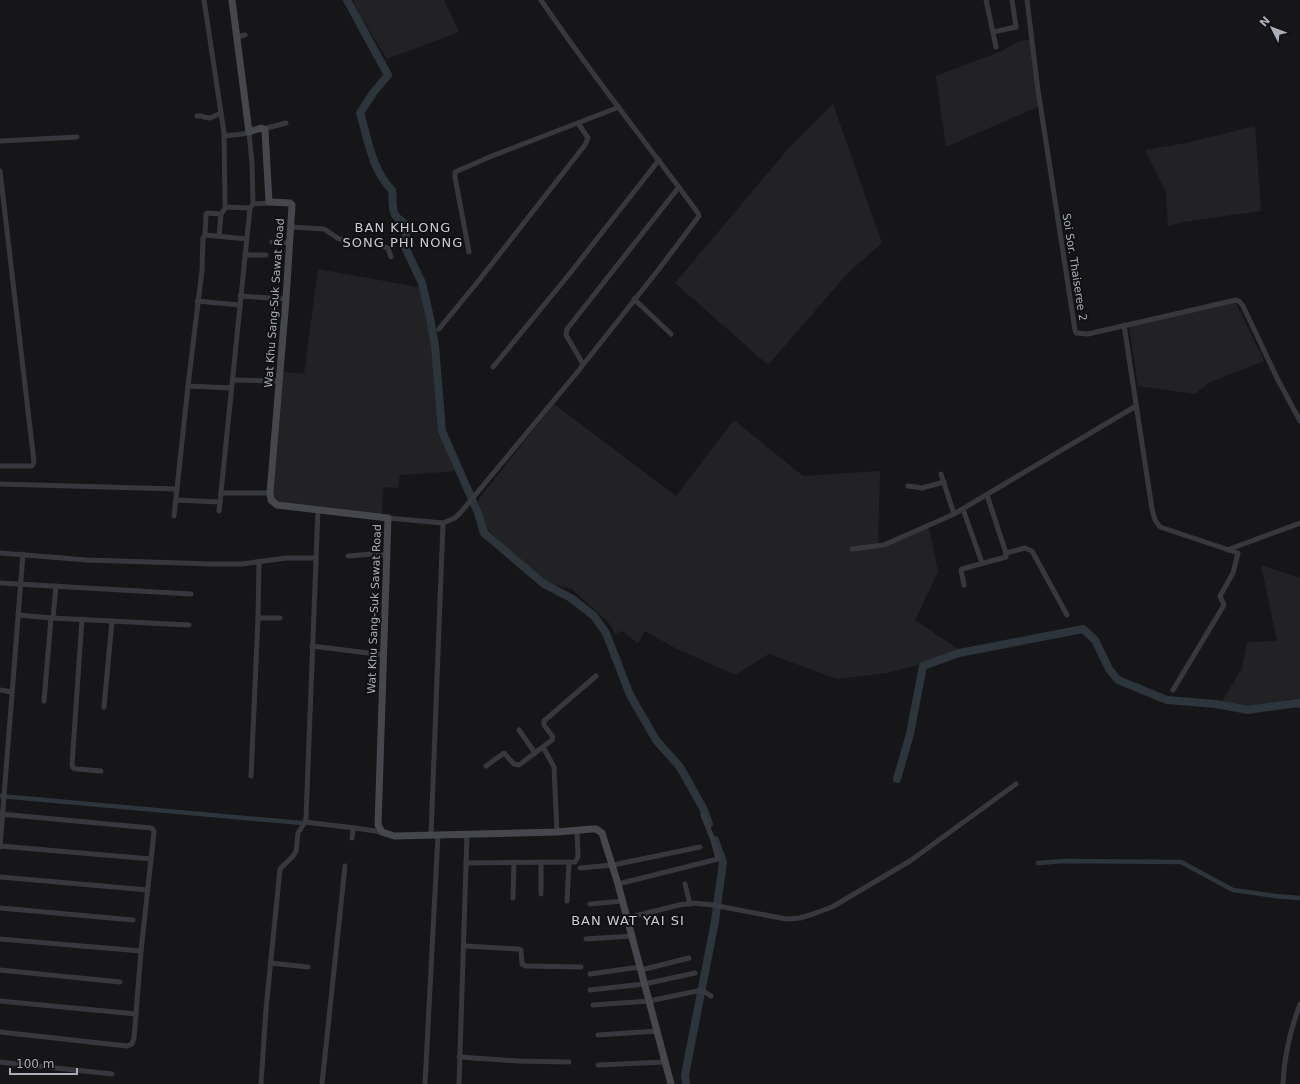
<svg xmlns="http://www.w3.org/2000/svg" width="1300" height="1084" viewBox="0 0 1300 1084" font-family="'DejaVu Sans',sans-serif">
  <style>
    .built { fill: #222225 }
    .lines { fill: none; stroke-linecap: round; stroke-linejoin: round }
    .canal { stroke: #2c353c; stroke-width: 4.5 }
    .river { stroke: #2c353c; stroke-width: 8 }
    .street { stroke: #37383d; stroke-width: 5 }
    .secondary { stroke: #45474d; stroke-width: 7 }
    .labels { text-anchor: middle; stroke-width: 4; stroke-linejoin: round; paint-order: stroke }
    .street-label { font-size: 11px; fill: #a8adb8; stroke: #111113 }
    .quarter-label { font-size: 13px; letter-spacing: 1px; fill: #c9ccd4; stroke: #111113 }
  </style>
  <rect width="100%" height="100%" fill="#161618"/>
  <g class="built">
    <path d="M 353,0 L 444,0 L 459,32 L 387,59 L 360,15 Z"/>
    <path d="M 1030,39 L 1040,106 L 946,147 L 936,76 L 1002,51 L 1017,42 Z"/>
    <path d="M 833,104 L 882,243 L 848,273 L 768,365 L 675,283 L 788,149 Z"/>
    <path d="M 1255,126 L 1261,211 L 1183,222 L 1168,226 L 1166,192 L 1145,150 L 1186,143 Z"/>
    <path d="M 318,269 L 418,287 L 424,302 L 432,351 L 439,414 L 446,441 L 459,471 L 400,475 L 398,488 L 383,487 L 382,515 L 276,503 L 273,496 L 282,372 L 304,374 Z"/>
    <path d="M 1235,301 L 1264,361 L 1208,383 L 1195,394 L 1138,386 L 1129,326 Z"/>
    <path d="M 554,404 L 676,496 L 734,420 L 803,476 L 880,471 L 878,544 L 928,524 L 938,572 L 915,620 L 964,653 L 887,673 L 837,679 L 769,654 L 735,675 L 673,647 L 645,631 L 638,643 L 622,631 L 615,634 L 610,624 L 572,589 L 543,582 L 484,526 L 478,500 Z"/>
    <path d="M 1261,565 L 1300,578 L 1300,700 L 1289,699 L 1259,707 L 1220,705 L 1242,668 L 1247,642 L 1277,641 Z"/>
  </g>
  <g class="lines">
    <g class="canal">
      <path d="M 0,796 L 302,823"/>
      <path d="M 1038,863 L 1065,861 L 1181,862 L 1233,890 L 1275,896 L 1300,898"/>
    </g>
    <g class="river">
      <path d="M 347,0 L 388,75 L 373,93 L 360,113 C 368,139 372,171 392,190 C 394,213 389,214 409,226 L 403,243 L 422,283 L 430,318 L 435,346 L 442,431 L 478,513 L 484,533 L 544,584 L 571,598 L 594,616 L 606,633 L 630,695 L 656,740 L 680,767 L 703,808 L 709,824"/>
      <path d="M 897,779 L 910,734 L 923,666 L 959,653 L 1083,629 L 1095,640 L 1109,669 L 1118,680 L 1167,700 L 1216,704 L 1248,710 L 1297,703 L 1300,704"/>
      <path d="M 686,1084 L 685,1075 L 715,921 L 723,862 L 715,840"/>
    </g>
    <g class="street">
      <path d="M 204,0 L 224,133 L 225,205 L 226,207 L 250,208"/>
      <path d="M 986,0 L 996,47"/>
      <path d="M 1027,0 L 1038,90 L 1075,330 L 1076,333 L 1088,334 L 1236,300 L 1239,301 L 1243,306 L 1277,378 L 1300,421"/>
      <path d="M 993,32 L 1016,27 L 1012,0"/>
      <path d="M 236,37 L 245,35"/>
      <path d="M 197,116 L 202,116 L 204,117 L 210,118 L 221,113"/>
      <path d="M 263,129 L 286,123"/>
      <path d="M 0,141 L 77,137"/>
      <path d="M 0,171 L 34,462 L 32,466 L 0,466"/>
      <path d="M 253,204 L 268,203 L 269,202"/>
      <path d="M 291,227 L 324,229 L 339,239 L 380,245 L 388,248 L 391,257"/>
      <path d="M 205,235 L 206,214 L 207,213 L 221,214"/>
      <path d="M 219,236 L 221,214 L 226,207"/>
      <path d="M 272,242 L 290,243"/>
      <path d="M 469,252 L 455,177 L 455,172 L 492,156 L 619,107"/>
      <path d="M 245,255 L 266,255"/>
      <path d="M 240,296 L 286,299"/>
      <path d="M 634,299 L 671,334"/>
      <path d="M 197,301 L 239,305"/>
      <path d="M 1124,325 L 1152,509 L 1155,520 L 1160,527 L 1238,553 L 1233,573 L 1220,596 L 1224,605 L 1173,690"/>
      <path d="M 439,329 L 480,279 L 585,145 L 588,138 L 578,123"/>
      <path d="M 583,364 L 566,335 L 567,329 L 679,187"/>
      <path d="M 493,367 L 567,277 L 659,160"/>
      <path d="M 232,380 L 279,381"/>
      <path d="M 231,388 L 188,386 L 202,270 L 203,238 L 205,235 L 247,239"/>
      <path d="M 941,474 L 954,514"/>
      <path d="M 0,484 L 177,489"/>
      <path d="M 908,486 L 922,488 L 944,482"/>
      <path d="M 221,493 L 270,493"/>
      <path d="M 176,500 L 220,502 L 250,208 L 253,204 L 252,163 L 249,132 L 243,134 L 224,136"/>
      <path d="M 963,509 L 982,563"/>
      <path d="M 219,511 L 220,502"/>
      <path d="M 174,516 L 188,386"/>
      <path d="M 388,518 L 443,523 L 455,518 L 461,512 L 575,375 L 659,269 L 699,216 L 698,213 C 646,142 590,73 541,0"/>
      <path d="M 852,549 L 884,545 L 954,514 L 1136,406"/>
      <path d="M 1227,550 L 1300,523"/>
      <path d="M 0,553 L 87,560 L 212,564 L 242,564 L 286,558 L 315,558"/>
      <path d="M 1006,553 L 1025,548 L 1032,551 L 1067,615"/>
      <path d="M 348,556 L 373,554 L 387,555"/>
      <path d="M 0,583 L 191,594"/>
      <path d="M 964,585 L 961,570 L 962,569 L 1006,557 L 1006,553 L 987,495"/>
      <path d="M 18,615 L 51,618 L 189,625"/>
      <path d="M 53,618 L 56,586"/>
      <path d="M 258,618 L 280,618"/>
      <path d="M 82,619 L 72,765 L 73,768 L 77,769 L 101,771"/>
      <path d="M 312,646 L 384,655"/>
      <path d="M 0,690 L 12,692"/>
      <path d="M 44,701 L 51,618"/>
      <path d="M 104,707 L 112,621"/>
      <path d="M 519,730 L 535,753"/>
      <path d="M 543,747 L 554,767 L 557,832"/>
      <path d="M 486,766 L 504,753 L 514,764 L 519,765 L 552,740 L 553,737 L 544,725 L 544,721 L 596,676"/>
      <path d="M 251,776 L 258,618 L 259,561"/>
      <path d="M 0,814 L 151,828 L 153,829 L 154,832 L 141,951 L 134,1038 L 132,1044 L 127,1046 L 0,1032"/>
      <path d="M 305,822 L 355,828"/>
      <path d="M 431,835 L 443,523"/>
      <path d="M 352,838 L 353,830 L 355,828 L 382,832"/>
      <path d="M 0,846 L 151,859"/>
      <path d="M 0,847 L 23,554"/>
      <path d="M 466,863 L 575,862 L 578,857 L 577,830"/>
      <path d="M 580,868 L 613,865 L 700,847"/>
      <path d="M 0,877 L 148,890"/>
      <path d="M 618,884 L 718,859 L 713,840 L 703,815"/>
      <path d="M 685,884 L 690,904"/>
      <path d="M 541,894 L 541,862"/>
      <path d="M 513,898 L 514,862"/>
      <path d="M 567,901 L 569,862"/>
      <path d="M 590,904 L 623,901"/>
      <path d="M 0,908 L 133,920"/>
      <path d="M 627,918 L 679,905 L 693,903 L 713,905 L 786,919 L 800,918 L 813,914 L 832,907 L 910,861 L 1016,784"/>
      <path d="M 0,939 L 141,951"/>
      <path d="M 586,939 L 632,936"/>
      <path d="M 464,946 L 519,949 L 521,950 L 522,964 L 526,966 L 581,967"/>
      <path d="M 270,963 L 308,967"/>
      <path d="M 0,970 L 120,982"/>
      <path d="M 641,970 L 689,958"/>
      <path d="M 590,974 L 640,967"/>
      <path d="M 590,990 L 644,984 L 695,973"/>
      <path d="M 0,1001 L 136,1014"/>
      <path d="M 593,1005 L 649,1001 L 702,990 L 711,996"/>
      <path d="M 598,1035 L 657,1031"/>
      <path d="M 459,1057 L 519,1061 L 569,1062"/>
      <path d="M 0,1062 L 112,1074"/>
      <path d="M 598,1065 L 665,1062"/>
      <path d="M 261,1084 L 266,1009 L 280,869 L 294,855 L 296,851 L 298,833 L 305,822 L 306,818 L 318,509"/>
      <path d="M 322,1084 L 345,866"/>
      <path d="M 425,1084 L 438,835"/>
      <path d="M 459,1084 L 467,834"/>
      <path d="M 1283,1084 C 1284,1055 1290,1031 1300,1004"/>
    </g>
    <path class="secondary" d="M 232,0 L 249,132 L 261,128 L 265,130 L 269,202 L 290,203 L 292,205 L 286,299 L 270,493 L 271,500 L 277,505 L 388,518 L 378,825 L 382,832 L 394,836 L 557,832 L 592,829 L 596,829 L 602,833 L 618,884 L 671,1084"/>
  </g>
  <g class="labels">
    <g class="street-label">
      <text transform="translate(1075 267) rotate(81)" y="4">Soi Sor. Thaiseree 2</text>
      <text transform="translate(274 303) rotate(-86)" y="4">Wat Khu Sang-Suk Sawat Road</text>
      <text transform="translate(374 609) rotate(-88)" y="4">Wat Khu Sang-Suk Sawat Road</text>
    </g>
    <g class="quarter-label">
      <text x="403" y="232">BAN KHLONG<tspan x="403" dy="15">SONG PHI NONG</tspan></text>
      <text x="628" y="925">BAN WAT YAI SI</text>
    </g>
  </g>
  <g transform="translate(1272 28) rotate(312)" stroke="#111113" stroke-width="3" paint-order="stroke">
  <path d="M0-3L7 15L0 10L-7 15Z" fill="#a8adb8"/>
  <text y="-6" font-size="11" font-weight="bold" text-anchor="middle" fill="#a8adb8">N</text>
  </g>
  <path d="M10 1068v6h67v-6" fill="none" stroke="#a8adb8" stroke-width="2"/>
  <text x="16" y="1068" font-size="12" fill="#a8adb8" stroke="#111113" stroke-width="3" paint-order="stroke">100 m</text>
</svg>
